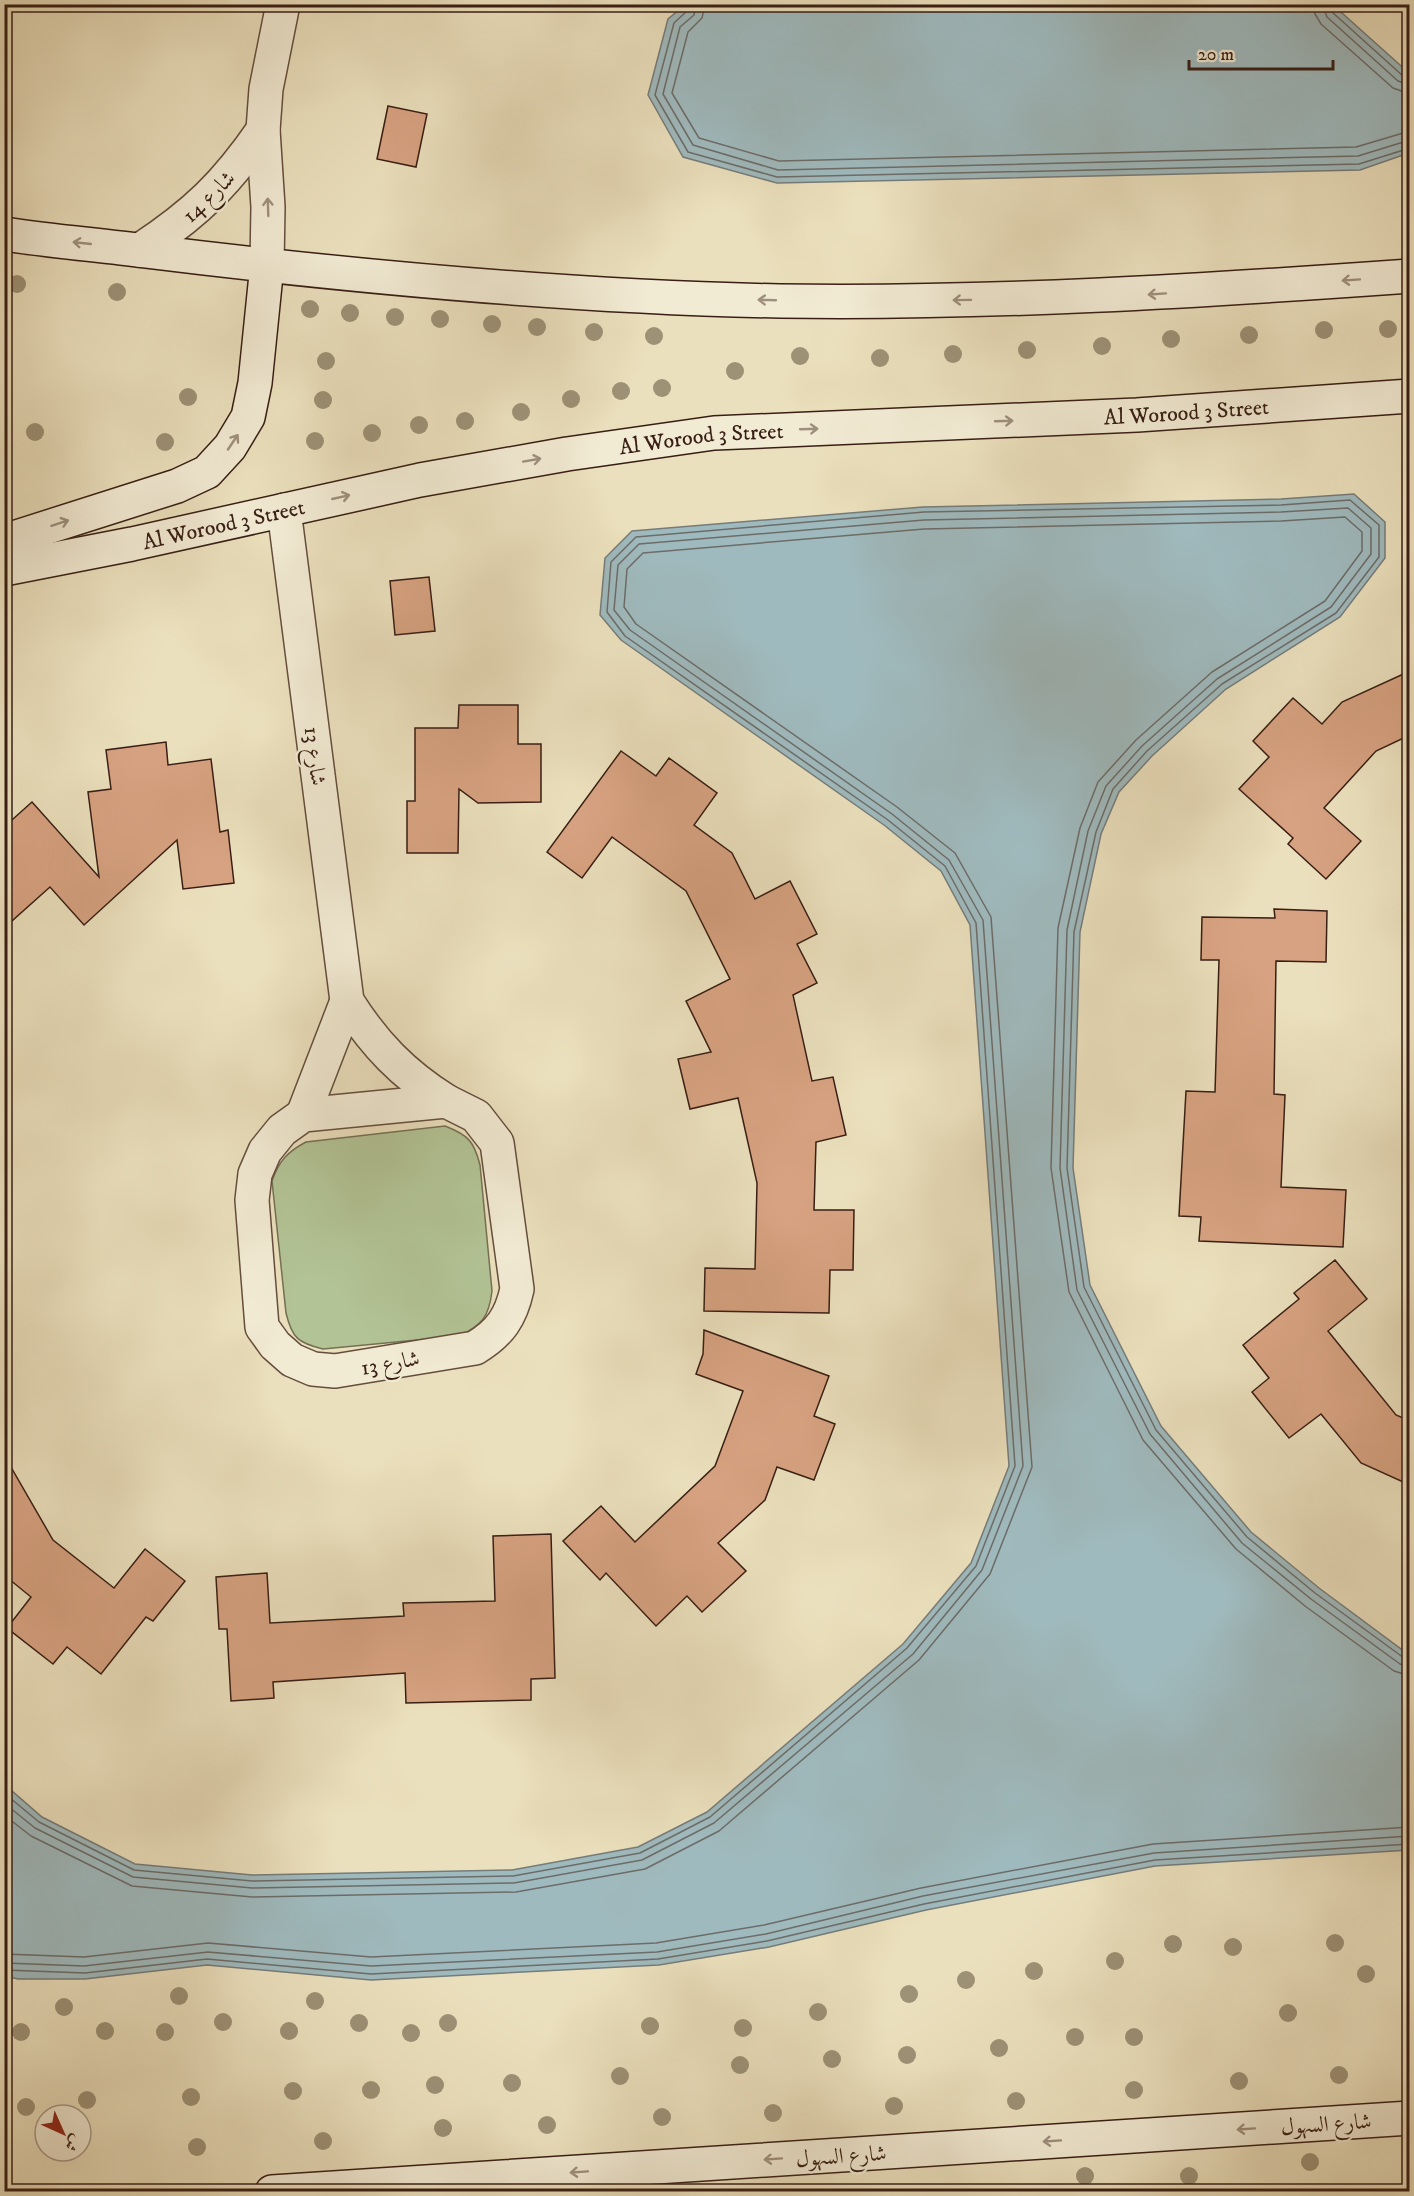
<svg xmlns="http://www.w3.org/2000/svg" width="1414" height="2196" viewBox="0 0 1414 2196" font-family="'IM FELL DW Pica',Amiri,serif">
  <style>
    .green { fill: #b2c395; stroke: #757054; stroke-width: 1.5 }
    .water { fill: #9fbabe; stroke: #767c7a; stroke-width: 1.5 }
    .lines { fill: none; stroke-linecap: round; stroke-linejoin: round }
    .shore { stroke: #6c6c69; stroke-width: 1.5 }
    .building { fill: #d7a281; stroke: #381e14; stroke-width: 1.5 }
    .street-casing { stroke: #654e3e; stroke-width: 36 }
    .secondary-casing { stroke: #381e14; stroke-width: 36 }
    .street { stroke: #f2ebd4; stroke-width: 33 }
    .secondary { stroke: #f2ebd4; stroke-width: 33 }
    .tree { fill: #9d9176 }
    .oneway { stroke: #9e8f7e }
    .labels { text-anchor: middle; stroke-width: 4.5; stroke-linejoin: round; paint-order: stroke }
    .street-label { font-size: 22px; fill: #381e14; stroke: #f2ebd4 }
  </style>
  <rect width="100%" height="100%" fill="#ebe0bd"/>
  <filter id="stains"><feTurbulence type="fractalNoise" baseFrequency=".00333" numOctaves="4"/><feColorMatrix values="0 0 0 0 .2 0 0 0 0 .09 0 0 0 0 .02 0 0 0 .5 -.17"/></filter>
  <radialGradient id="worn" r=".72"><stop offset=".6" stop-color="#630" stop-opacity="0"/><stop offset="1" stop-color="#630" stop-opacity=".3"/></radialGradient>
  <path class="green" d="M 445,1126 C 468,1135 474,1141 480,1165 L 492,1291 C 489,1317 482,1325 459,1336 L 323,1349 C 298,1343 292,1338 286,1313 L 272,1181 C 279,1161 287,1152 306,1142 Z"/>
  <g class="water">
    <path d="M 685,5 L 1333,5 L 1409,73 L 1409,153 L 1360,170 L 777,183 L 683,157 L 648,95 L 668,19 Z"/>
    <path d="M 1354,494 L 1385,522 L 1385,558 L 1340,617 L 1226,689 L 1152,756 L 1119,792 L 1101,834 L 1080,932 L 1073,1168 L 1090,1285 L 1161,1426 L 1251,1532 L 1319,1588 L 1409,1655 L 1409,1850 L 1155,1866 L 926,1910 L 769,1947 L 659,1965 L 371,1980 L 207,1965 L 85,1979 L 18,1979 L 5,1976 L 5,1785 L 42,1817 L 135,1864 L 252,1875 L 512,1870 L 638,1847 L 707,1812 L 903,1644 L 971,1563 L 1009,1466 L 970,925 L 941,871 L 884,825 L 621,640 L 600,615 L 605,558 L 632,531 L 923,507 L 1281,499 Z"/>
  </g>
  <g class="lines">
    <g class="shore">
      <path d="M 689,4 L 687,11 L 674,23 L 655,95 L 688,152 L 777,177 L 1359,164 L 1410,148"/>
      <path d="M 696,4 L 694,15 L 680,27 L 663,94 L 693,145 L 778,170 L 1358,156 L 1410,140"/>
      <path d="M 705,4 L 702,18 L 688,32 L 672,93 L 699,138 L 779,161 L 1356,147 L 1410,131"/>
      <path d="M 1313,4 L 1315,14 L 1321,24 L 1393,88 L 1410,94"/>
      <path d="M 1322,4 L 1327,17 L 1398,81 L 1410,85"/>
      <path d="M 1330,4 L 1332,12 L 1403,76 L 1410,77"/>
      <path d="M 4,1793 L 39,1822 L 134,1870 L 252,1881 L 513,1876 L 640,1853 L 710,1817 L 907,1648 L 976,1566 L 1015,1466 L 976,923 L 945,866 L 888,820 L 625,636 L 607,612 L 611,562 L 636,537 L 924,512 L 1281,505 L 1350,500 L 1379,525 L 1379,557 L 1336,613 L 1222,684 L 1147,751 L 1113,789 L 1096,832 L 1074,932 L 1067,1168 L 1084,1287 L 1156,1430 L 1247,1537 L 1315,1593 L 1404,1658 L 1410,1659"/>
      <path d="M 4,1803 L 35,1828 L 133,1877 L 252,1888 L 514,1883 L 642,1860 L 714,1823 L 913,1654 L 982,1570 L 1023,1466 L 983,920 L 949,860 L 892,814 L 630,630 L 614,610 L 618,565 L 639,544 L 924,520 L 1281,512 L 1348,508 L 1371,528 L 1371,554 L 1331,607 L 1217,679 L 1142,746 L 1106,786 L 1088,831 L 1067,930 L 1060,1168 L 1077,1290 L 1150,1434 L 1242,1543 L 1311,1599 L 1400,1664 L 1410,1667"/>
      <path d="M 4,1815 L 31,1836 L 132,1886 L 252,1897 L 516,1892 L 645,1869 L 719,1831 L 919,1660 L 990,1574 L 1032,1467 L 991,917 L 955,853 L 897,807 L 636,624 L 624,607 L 627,569 L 643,553 L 924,529 L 1281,521 L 1345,517 L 1362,532 L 1362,551 L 1325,601 L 1212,672 L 1136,740 L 1098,782 L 1080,828 L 1058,928 L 1051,1168 L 1069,1292 L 1143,1440 L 1236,1549 L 1305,1606 L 1394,1671 L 1410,1676"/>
      <path d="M 4,1954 L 84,1957 L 208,1943 L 371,1957 L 656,1943 L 764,1925 L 921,1888 L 1153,1844 L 1410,1827"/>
      <path d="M 4,1963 L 84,1966 L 208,1952 L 371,1966 L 657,1952 L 766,1934 L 923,1896 L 1154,1853 L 1410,1836"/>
      <path d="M 4,1970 L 85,1973 L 207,1959 L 371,1974 L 658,1959 L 767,1941 L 924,1904 L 1155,1860 L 1410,1844"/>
    </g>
  </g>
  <g class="building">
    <path d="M 388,106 L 427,114 L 416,167 L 377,159 Z"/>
    <path d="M 429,577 L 435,631 L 395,635 L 390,581 Z"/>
    <path d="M 1410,671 L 1410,735 L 1376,751 L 1324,808 L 1361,841 L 1326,879 L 1288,844 L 1293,838 L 1239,789 L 1269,757 L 1253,741 L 1293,698 L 1322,724 L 1342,702 Z"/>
    <path d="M 459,705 L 518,705 L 518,744 L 541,744 L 541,802 L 478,803 L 459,789 L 458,853 L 407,853 L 407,801 L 415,801 L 415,728 L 458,728 Z"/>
    <path d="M 166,742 L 168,765 L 211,759 L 220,832 L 228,830 L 234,883 L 183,889 L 177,840 L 84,925 L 50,887 L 4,928 L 4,827 L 32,802 L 99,877 L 88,792 L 111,789 L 106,750 Z"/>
    <path d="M 621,751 L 656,776 L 669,758 L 717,793 L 694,825 L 732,853 L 755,899 L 790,881 L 817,934 L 797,944 L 817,983 L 793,995 L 812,1081 L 833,1077 L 846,1135 L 816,1142 L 814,1210 L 854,1210 L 853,1270 L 830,1270 L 829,1313 L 704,1311 L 705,1268 L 755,1269 L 757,1183 L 738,1098 L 690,1109 L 678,1059 L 711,1052 L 686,1001 L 730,979 L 686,891 L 612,837 L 582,878 L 547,852 Z"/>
    <path d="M 1274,909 L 1327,911 L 1326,962 L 1276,961 L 1274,1094 L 1285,1095 L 1281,1187 L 1346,1190 L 1343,1247 L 1199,1241 L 1201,1217 L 1179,1216 L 1186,1091 L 1215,1092 L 1219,960 L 1201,960 L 1202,917 L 1275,918 Z"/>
    <path d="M 1335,1260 L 1367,1299 L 1328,1331 L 1396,1415 L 1410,1421 L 1410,1485 L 1361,1463 L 1321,1414 L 1289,1438 L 1252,1392 L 1269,1378 L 1243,1345 L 1299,1299 L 1294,1293 Z"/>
    <path d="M 704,1330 L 829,1376 L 814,1416 L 835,1424 L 814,1480 L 777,1467 L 765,1500 L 718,1543 L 746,1571 L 702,1612 L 687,1596 L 656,1626 L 606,1573 L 600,1580 L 563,1541 L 601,1506 L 635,1542 L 715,1466 L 743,1391 L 696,1374 L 703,1354 Z"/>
    <path d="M 4,1455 L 53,1540 L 114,1588 L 145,1549 L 185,1581 L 153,1621 L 146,1617 L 101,1674 L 67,1647 L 53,1664 L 7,1628 L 31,1597 L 4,1575 Z"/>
    <path d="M 551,1534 L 555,1678 L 531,1679 L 531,1700 L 406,1703 L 405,1673 L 273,1682 L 274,1698 L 231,1701 L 227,1629 L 219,1629 L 216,1577 L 267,1573 L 270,1623 L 404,1616 L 403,1603 L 495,1601 L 493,1536 Z"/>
  </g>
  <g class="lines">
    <g class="street-casing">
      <g id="street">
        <path d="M 140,250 C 195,214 226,184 263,130"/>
        <path d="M 267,265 L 268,207 L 263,130 L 266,89 L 283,4"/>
        <path d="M 284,510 L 347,1001 C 374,1044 403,1074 446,1101"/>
        <path d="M 446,1101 L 476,1116 L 497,1143 L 517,1289 C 511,1317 500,1333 475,1348 L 335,1371 L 313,1369 L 292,1360 L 275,1345 L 262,1327 L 252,1200 L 255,1174 L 265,1151 L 282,1130 L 303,1115 Z"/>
        <path d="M 303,1115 L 347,1001"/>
      </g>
    </g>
    <g class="secondary-casing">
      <g id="secondary">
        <path d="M 4,234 C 51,241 98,245 145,251 C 356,277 568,297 780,301 C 991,304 1200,291 1410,276"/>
        <path d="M 4,541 L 177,486 L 207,472 L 230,447 L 248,417 L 255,383 L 267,265"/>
        <path id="s1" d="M 4,569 L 132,544 L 420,480 L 567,454 L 714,433 L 1137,415 L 1410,396"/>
        <path d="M 272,2192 L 1410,2118"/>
      </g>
    </g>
    <use href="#street" class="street"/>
    <use href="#secondary" class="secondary"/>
  </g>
  <g class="tree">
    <circle cx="17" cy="284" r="9"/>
    <circle cx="117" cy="292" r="9"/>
    <circle cx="310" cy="309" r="9"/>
    <circle cx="350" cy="313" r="9"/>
    <circle cx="395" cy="317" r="9"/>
    <circle cx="440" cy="319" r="9"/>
    <circle cx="492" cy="324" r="9"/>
    <circle cx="537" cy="327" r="9"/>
    <circle cx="1388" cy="329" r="9"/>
    <circle cx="1324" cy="330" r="9"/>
    <circle cx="594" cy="332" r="9"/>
    <circle cx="1249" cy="335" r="9"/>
    <circle cx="654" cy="336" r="9"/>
    <circle cx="1171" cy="339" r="9"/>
    <circle cx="1102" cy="346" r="9"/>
    <circle cx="1027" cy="350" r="9"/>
    <circle cx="953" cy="354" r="9"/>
    <circle cx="800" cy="356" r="9"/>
    <circle cx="880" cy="358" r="9"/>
    <circle cx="326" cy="361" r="9"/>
    <circle cx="735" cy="371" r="9"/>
    <circle cx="662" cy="388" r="9"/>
    <circle cx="621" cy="391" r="9"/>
    <circle cx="188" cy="397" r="9"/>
    <circle cx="571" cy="399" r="9"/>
    <circle cx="323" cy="400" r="9"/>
    <circle cx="521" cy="412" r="9"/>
    <circle cx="465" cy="421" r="9"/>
    <circle cx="419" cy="425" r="9"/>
    <circle cx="35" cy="432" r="9"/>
    <circle cx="372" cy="433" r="9"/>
    <circle cx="315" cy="441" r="9"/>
    <circle cx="165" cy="442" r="9"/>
    <circle cx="1335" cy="1943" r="9"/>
    <circle cx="1173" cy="1944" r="9"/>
    <circle cx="1233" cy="1947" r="9"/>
    <circle cx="1115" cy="1961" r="9"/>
    <circle cx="1034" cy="1971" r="9"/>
    <circle cx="1366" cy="1974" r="9"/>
    <circle cx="966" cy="1980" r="9"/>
    <circle cx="909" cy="1994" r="9"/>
    <circle cx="179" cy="1996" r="9"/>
    <circle cx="315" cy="2001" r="9"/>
    <circle cx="64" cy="2007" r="9"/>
    <circle cx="818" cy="2012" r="9"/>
    <circle cx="1288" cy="2013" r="9"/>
    <circle cx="223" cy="2022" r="9"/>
    <circle cx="359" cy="2023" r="9"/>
    <circle cx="448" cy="2023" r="9"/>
    <circle cx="650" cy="2026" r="9"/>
    <circle cx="743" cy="2028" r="9"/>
    <circle cx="105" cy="2031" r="9"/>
    <circle cx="289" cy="2031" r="9"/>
    <circle cx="21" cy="2032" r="9"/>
    <circle cx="165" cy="2032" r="9"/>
    <circle cx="411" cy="2033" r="9"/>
    <circle cx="1075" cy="2037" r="9"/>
    <circle cx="1134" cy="2037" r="9"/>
    <circle cx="999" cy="2048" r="9"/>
    <circle cx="907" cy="2055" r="9"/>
    <circle cx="832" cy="2059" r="9"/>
    <circle cx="740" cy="2065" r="9"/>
    <circle cx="1339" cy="2075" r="9"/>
    <circle cx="620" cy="2076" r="9"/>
    <circle cx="1239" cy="2081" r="9"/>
    <circle cx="512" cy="2083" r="9"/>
    <circle cx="435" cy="2085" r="9"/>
    <circle cx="371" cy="2090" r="9"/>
    <circle cx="1134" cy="2090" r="9"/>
    <circle cx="293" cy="2091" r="9"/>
    <circle cx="191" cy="2097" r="9"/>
    <circle cx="87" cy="2100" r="9"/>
    <circle cx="1016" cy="2101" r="9"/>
    <circle cx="894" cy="2106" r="9"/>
    <circle cx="26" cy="2107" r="9"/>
    <circle cx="773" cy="2113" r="9"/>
    <circle cx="662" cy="2117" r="9"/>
    <circle cx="547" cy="2125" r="9"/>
    <circle cx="443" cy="2128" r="9"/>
    <circle cx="323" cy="2141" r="9"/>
    <circle cx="197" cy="2147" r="9"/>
    <circle cx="1310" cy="2162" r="9"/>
    <circle cx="1085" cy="2176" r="9"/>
    <circle cx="1189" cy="2176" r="9"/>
  </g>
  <defs><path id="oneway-shaft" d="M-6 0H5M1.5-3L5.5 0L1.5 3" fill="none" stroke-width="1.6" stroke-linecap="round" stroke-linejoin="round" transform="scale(1.5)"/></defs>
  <g class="oneway">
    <use href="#oneway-shaft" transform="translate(268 207) rotate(-92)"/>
    <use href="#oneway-shaft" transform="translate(82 243) rotate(-174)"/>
    <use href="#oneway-shaft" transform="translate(1351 280) rotate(176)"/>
    <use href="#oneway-shaft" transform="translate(1157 294) rotate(176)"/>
    <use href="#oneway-shaft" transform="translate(767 300) rotate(-178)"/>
    <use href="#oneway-shaft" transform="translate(962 300) rotate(179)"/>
    <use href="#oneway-shaft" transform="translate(1004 421) rotate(-2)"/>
    <use href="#oneway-shaft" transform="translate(809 429) rotate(-2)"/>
    <use href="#oneway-shaft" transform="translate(233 442) rotate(-56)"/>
    <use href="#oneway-shaft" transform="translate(532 460) rotate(-10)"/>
    <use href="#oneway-shaft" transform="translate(341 497) rotate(-13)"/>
    <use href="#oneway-shaft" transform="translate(60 523) rotate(-18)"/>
    <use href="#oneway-shaft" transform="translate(1246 2129) rotate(176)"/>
    <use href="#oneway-shaft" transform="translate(1052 2141) rotate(176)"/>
    <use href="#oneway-shaft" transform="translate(773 2159) rotate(176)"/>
    <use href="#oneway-shaft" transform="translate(579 2172) rotate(176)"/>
  </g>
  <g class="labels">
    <g class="street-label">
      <text transform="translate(208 196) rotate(-44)" y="8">شارع 14</text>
      <text dy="8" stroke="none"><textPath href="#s1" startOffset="1196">Al Worood 3 Street</textPath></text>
      <text dy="8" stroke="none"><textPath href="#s1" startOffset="710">Al Worood 3 Street</textPath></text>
      <text dy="8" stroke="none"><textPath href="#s1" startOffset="224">Al Worood 3 Street</textPath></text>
      <text transform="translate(316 756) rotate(83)" y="8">شارع 13</text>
      <text transform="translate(390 1362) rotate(-10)" y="8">شارع 13</text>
      <text transform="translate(1326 2123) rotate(-4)" y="8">شارع السهول</text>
      <text transform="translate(841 2155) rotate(-4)" y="8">شارع السهول</text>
    </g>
  </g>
  <rect width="1414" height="2196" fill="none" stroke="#ebe0bd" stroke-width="24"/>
  <rect x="6" y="6" width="1402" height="2184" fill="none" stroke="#381e14" stroke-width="3"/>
  <rect x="12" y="12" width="1390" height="2172" fill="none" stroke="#381e14" stroke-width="1.5"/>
  <g transform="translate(63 2133) rotate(135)"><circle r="28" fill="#f2ebd4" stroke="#a89987" stroke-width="1.5"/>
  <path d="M0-4.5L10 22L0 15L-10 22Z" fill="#8f2418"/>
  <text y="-9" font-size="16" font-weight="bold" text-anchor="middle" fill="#381e14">ش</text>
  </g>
  <path d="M1189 60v9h144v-9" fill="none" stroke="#381e14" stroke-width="3"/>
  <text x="1198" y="60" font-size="18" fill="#381e14" stroke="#f2ebd4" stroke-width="4.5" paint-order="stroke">20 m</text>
  <rect width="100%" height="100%" filter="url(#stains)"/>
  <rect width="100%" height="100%" fill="url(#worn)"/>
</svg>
